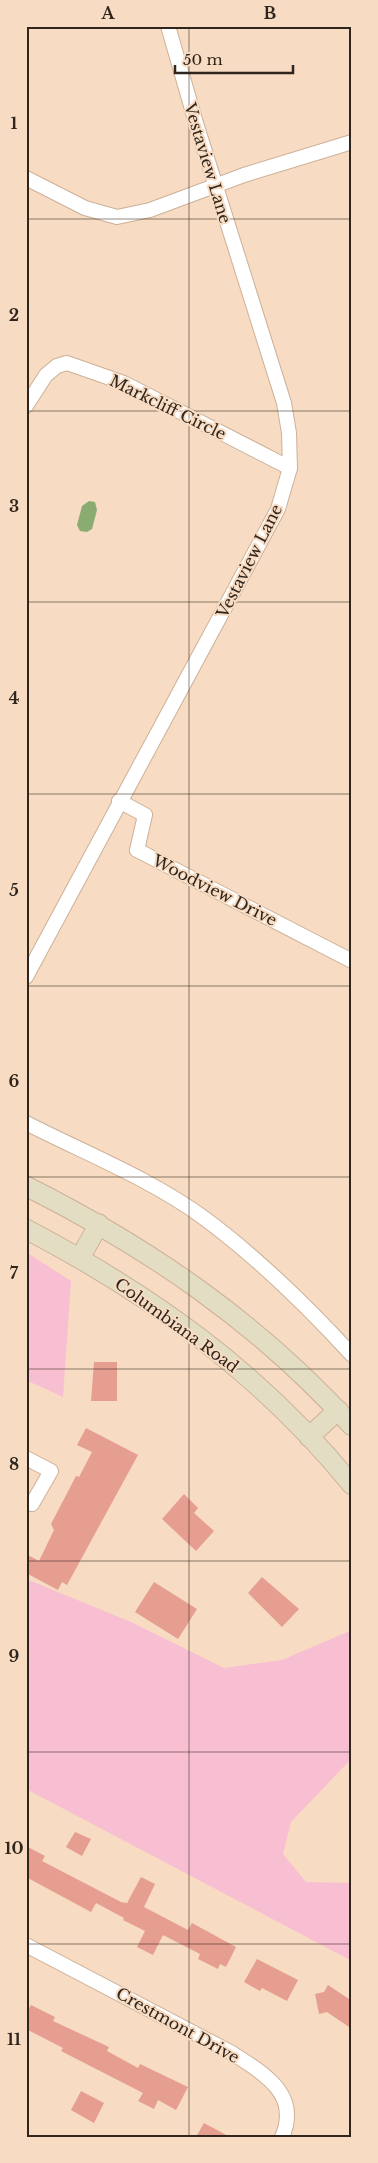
<svg xmlns="http://www.w3.org/2000/svg" width="378" height="2163" viewBox="0 0 378 2163" font-family="'Libre Baskerville',serif">
  <style>
    .green { fill: #f8bed1 }
    .water { fill: #8bac71 }
    .building { fill: #e69e91 }
    .lines { fill: none; stroke-linecap: round; stroke-linejoin: round }
    .minor-casing { stroke: #ccb198; stroke-width: 16 }
    .secondary-casing { stroke: #ccb198; stroke-width: 21 }
    .minor { stroke: #fff; stroke-width: 14 }
    .secondary { stroke: #e2ddc3; stroke-width: 19 }
    .grid { fill: none; stroke: #2f251c; stroke-width: 1; stroke-opacity: 0.55 }
    .labels { text-anchor: middle; stroke-width: 4; stroke-linejoin: round; paint-order: stroke }
    .street-label { font-size: 16px; fill: #2f251c; stroke: #f7dbc2 }
    .neatline { fill: none; stroke: #2f251c; stroke-width: 2 }
    .grid-label { font-size: 16px; text-anchor: middle; font-weight: bold; fill: #2f251c }
  </style>
  <rect width="100%" height="100%" fill="#f7dbc2"/>
  <g class="green">
    <path d="M 26,1252 L 71,1281 L 63,1397 L 26,1380 Z"/>
    <path d="M 26,1579 L 131,1622 L 224,1668 L 282,1660 L 352,1630 L 352,1758 L 291,1822 L 283,1854 L 306,1882 L 352,1883 L 352,1961 L 26,1789 Z"/>
  </g>
  <path class="water" d="M 89,501 L 95,502 L 97,510 L 92,529 L 87,532 L 80,531 L 77,525 L 82,506 Z"/>
  <g class="building">
    <path d="M 94,1362 L 117,1362 L 117,1401 L 91,1401 Z"/>
    <path d="M 86,1428 L 138,1455 L 67,1585 L 62,1582 L 58,1590 L 26,1573 L 26,1554 L 39,1561 L 54,1530 L 51,1524 L 76,1476 L 79,1477 L 92,1452 L 77,1445 Z"/>
    <path d="M 184,1494 L 198,1508 L 194,1513 L 214,1531 L 196,1551 L 162,1519 Z"/>
    <path d="M 262,1577 L 299,1609 L 282,1627 L 248,1593 Z"/>
    <path d="M 154,1582 L 197,1609 L 178,1639 L 135,1612 Z"/>
    <path d="M 75,1832 L 91,1839 L 82,1856 L 66,1847 Z"/>
    <path d="M 26,1846 L 45,1856 L 42,1861 L 121,1902 L 127,1903 L 141,1877 L 155,1884 L 144,1907 L 188,1930 L 192,1923 L 236,1947 L 226,1967 L 220,1964 L 218,1969 L 198,1959 L 200,1954 L 163,1935 L 153,1955 L 137,1947 L 145,1931 L 123,1920 L 124,1918 L 96,1903 L 91,1912 L 26,1877 Z"/>
    <path d="M 257,1959 L 298,1980 L 287,2001 L 262,1988 L 260,1991 L 244,1982 Z"/>
    <path d="M 328,1985 L 352,2001 L 352,2029 L 327,2012 L 319,2014 L 315,1994 L 324,1992 Z"/>
    <path d="M 31,2005 L 55,2017 L 53,2021 L 109,2047 L 107,2051 L 138,2068 L 140,2064 L 188,2087 L 176,2110 L 158,2100 L 154,2109 L 138,2101 L 143,2093 L 61,2051 L 63,2048 L 26,2029 L 26,2014 Z"/>
    <path d="M 81,2091 L 104,2103 L 94,2123 L 71,2110 Z"/>
    <path d="M 204,2123 L 230,2137 L 196,2137 Z"/>
  </g>
  <g class="lines">
    <g class="minor-casing">
      <g id="minor">
        <path d="M 26,178 L 85,208 L 117,217 L 150,210 L 244,175 L 352,142"/>
        <path d="M 26,406 L 46,375 L 57,366 L 67,363 L 124,383 L 290,468"/>
        <path d="M 119,801 L 145,815 L 137,850 L 352,961"/>
        <path d="M 26,977 L 278,509 L 290,468 L 289,433 L 284,403 L 196,123 L 168,26"/>
        <path d="M 26,1123 C 85,1153 151,1179 204,1218 C 258,1258 307,1306 352,1355"/>
        <path d="M 26,1458 L 51,1471 L 32,1504 L 26,1501"/>
        <path d="M 26,1945 L 232,2053 C 263,2073 301,2094 282,2137"/>
      </g>
    </g>
    <g class="secondary-casing">
      <g id="secondary">
        <path d="M 26,1186 C 149,1248 259,1323 352,1426"/>
        <path d="M 26,1229 C 153,1296 261,1373 352,1485"/>
        <path d="M 80,1258 L 99,1224"/>
        <path d="M 309,1437 L 338,1410"/>
      </g>
    </g>
    <use href="#minor" class="minor"/>
    <use href="#secondary" class="secondary"/>
  </g>
  <path class="grid" d="M 189,26 L 189,2137M 26,219 L 352,219M 26,411 L 352,411M 26,602 L 352,602M 26,794 L 352,794M 26,986 L 352,986M 26,1177 L 352,1177M 26,1369 L 352,1369M 26,1561 L 352,1561M 26,1752 L 352,1752M 26,1944 L 352,1944"/>
  <g class="labels">
    <g class="street-label">
      <text transform="translate(208 163) rotate(73)" y="6">Vestaview Lane</text>
      <text transform="translate(168 407) rotate(26)" y="6">Markcliff Circle</text>
      <text transform="translate(249 561) rotate(-63)" y="6">Vestaview Lane</text>
      <text transform="translate(215 890) rotate(27)" y="6">Woodview Drive</text>
      <text transform="translate(177 1325) rotate(36)" y="6">Columbiana Road</text>
      <text transform="translate(178 2025) rotate(29)" y="6">Crestmont Drive</text>
    </g>
  </g>
  <rect width="378" height="2163" fill="none" stroke="#f7dbc2" stroke-width="55"/>
  <path d="M175 65v8h118v-8" fill="none" stroke="#2f251c" stroke-width="2.5"/>
  <text x="183" y="65" font-size="15" fill="#2f251c" stroke="#f7dbc2" stroke-width="4" paint-order="stroke">50 m</text>
  <rect x="28" y="28" width="322" height="2108" class="neatline"/>
  <g class="grid-label">
    <text x="108" y="19">A</text>
    <text x="270" y="19">B</text>
    <text x="14" y="129">1</text>
    <text x="14" y="321">2</text>
    <text x="14" y="512">3</text>
    <text x="14" y="704">4</text>
    <text x="14" y="896">5</text>
    <text x="14" y="1087">6</text>
    <text x="14" y="1279">7</text>
    <text x="14" y="1470">8</text>
    <text x="14" y="1662">9</text>
    <text x="14" y="1854">10</text>
    <text x="14" y="2045">11</text>
  </g>
</svg>
